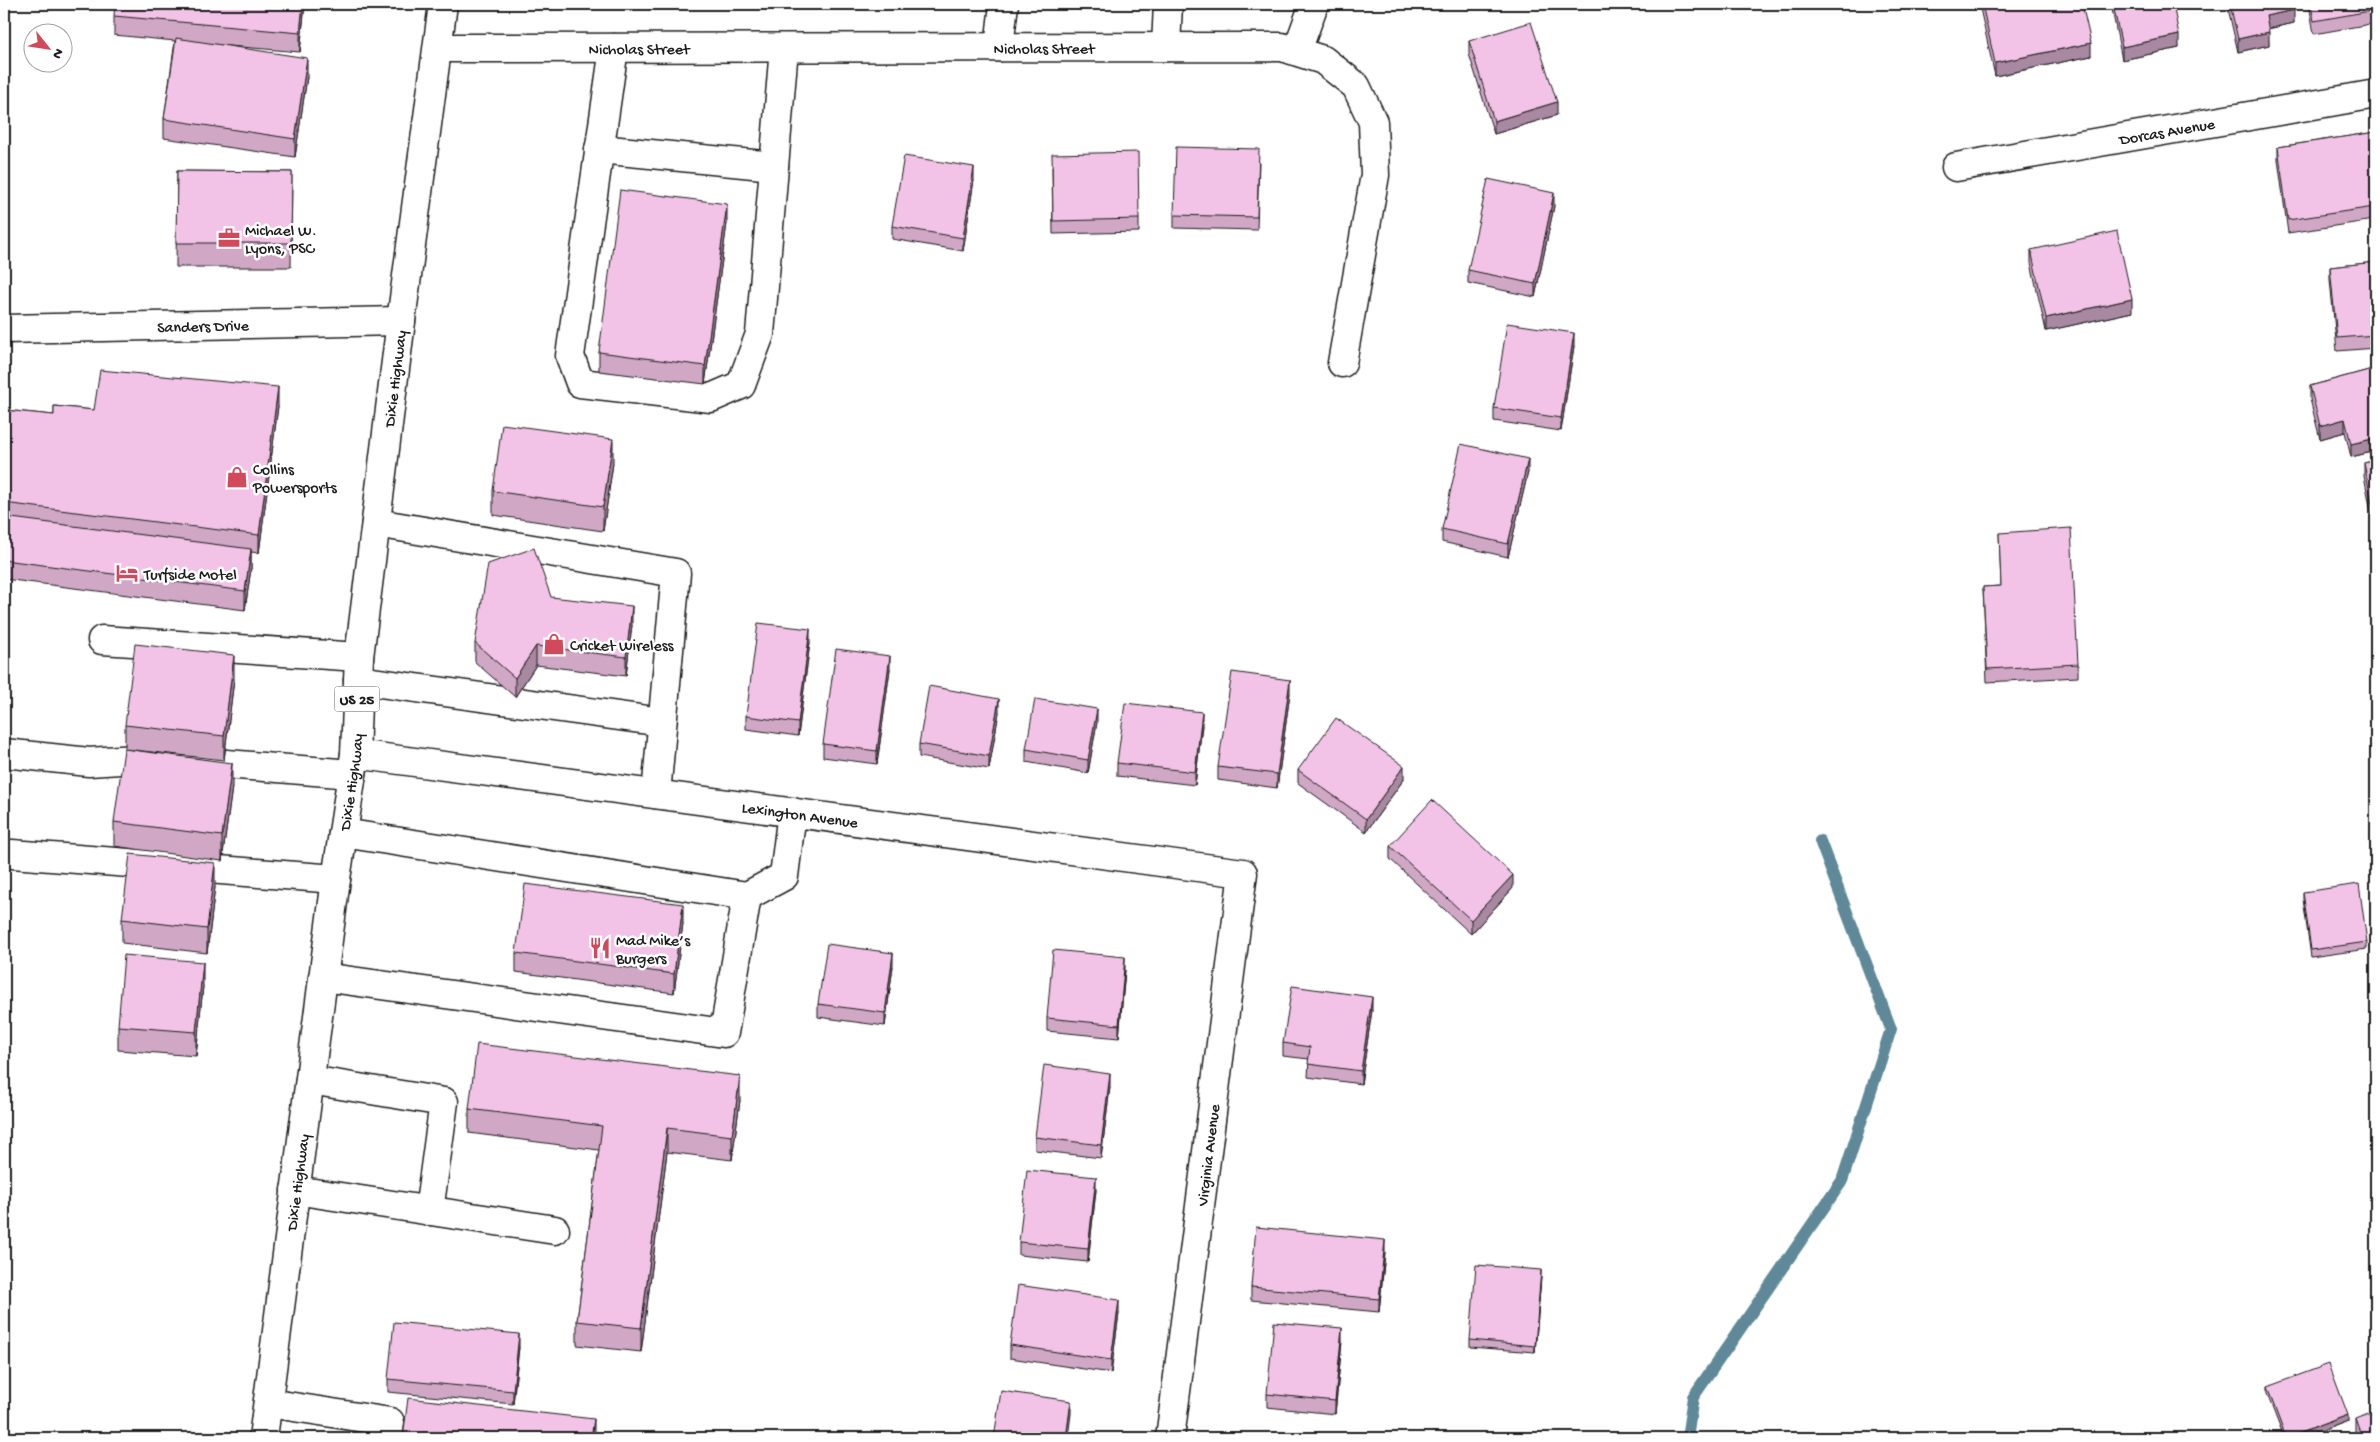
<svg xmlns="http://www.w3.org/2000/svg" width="2380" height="1442" viewBox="0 0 2380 1442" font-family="'Gochi Hand',sans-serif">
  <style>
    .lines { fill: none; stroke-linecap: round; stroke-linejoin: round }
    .stream { stroke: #5f8999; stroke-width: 12 }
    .minor-casing { stroke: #1c1c1c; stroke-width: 31 }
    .major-casing { stroke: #1c1c1c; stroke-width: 31 }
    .minor { stroke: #fff; stroke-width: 28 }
    .major { stroke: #fff; stroke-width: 28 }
    .wall { fill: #d0a8c6; stroke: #1c1c1c }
    .shaded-wall { fill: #a988a1; stroke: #1c1c1c }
    .building { fill: #f2c3e6; stroke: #1c1c1c }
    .labels { text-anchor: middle; stroke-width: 5; stroke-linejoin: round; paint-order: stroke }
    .shield { fill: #fff; stroke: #606060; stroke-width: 1 }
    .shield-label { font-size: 15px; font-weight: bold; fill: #1c1c1c }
    .street-label { font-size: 16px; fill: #1c1c1c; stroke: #fff }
    .poi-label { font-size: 16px; fill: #1c1c1c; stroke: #fff; text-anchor: start }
  </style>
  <rect width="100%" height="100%" fill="#fff"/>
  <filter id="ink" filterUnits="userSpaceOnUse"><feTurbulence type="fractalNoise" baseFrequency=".02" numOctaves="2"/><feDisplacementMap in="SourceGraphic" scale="10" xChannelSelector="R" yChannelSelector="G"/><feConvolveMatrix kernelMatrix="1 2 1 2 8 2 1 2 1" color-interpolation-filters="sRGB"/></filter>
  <g filter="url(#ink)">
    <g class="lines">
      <path class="stream" d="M 1687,1438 L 1693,1397 L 1842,1181 L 1891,1029 L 1820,841"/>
      <g class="minor-casing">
        <g id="minor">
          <path d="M 999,47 L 1004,4"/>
          <path d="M 1166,47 L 1168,4"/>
          <path id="s1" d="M 438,48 L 1282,47 L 1323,60 L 1356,86 L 1373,122 L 1375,175 L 1342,363"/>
          <path d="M 614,48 L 570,356 L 580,383 L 711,398 L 741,385 L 760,334 L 784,48"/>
          <path d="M 1297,51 L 1314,4"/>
          <path d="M 599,149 L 774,166"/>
          <path id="s2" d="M 1956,167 L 2376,94"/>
          <path id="s3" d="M 4,329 L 401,321"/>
          <path d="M 376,523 L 676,573 L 656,794"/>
          <path d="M 102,640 L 359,657"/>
          <path d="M 358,680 L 662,722"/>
          <path d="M 4,753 L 89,762 L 151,758 L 352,774"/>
          <path id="s4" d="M 355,754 L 1243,873 L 1170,1438"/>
          <path d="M 12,854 L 336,879"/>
          <path d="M 747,896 L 784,876 L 792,812"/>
          <path d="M 323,977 L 724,1033 L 747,896 L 343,833"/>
          <path d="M 310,1080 L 444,1102 L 429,1211"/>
          <path d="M 295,1190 L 555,1230"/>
          <path d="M 268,1403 L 390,1422 L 388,1438"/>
        </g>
      </g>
      <g class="major-casing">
        <g id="major">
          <path id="s5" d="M 263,1438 L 336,879 L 355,754 L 359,657 L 401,321 L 443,4"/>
        </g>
      </g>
      <use href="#minor" class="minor"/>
      <use href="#major" class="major"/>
    </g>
    <g class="wall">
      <path d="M 305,4 L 300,52 L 218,45 L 307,77 L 295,157 L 164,138 L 164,119 L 175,41 L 114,35 L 114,16 Z"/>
      <path d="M 1979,4 L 2082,4 L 2091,56 L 1995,76 Z"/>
      <path d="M 2111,4 L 2173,4 L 2179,48 L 2122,60 Z"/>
      <path d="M 2227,4 L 2292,4 L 2294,23 L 2268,29 L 2269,45 L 2238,52 Z"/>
      <path d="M 2309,4 L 2376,4 L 2376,23 L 2314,34 Z"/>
      <path d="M 1469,41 L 1557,115 L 1494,134 L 1469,54 Z"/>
      <path d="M 2376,132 L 2376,200 L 2373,200 L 2374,220 L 2288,233 L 2278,160 L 2278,147 Z"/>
      <path d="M 1259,162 L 1257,230 L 1174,228 L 1174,215 Z"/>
      <path d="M 1052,167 L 1139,219 L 1139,232 L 1053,234 Z"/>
      <path d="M 177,171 L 292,172 L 291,267 L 176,267 Z"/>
      <path d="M 974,180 L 963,251 L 892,239 L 892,226 Z"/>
      <path d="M 1554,206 L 1535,297 L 1468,283 L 1468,270 Z"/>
      <path d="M 727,223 L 705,384 L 599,371 L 599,352 Z"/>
      <path d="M 2031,250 L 2132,312 L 2046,331 L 2031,263 Z"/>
      <path d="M 2376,262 L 2376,348 L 2337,351 L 2330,280 L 2330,267 Z"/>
      <path d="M 1574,346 L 1561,431 L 1494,421 L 1494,408 Z"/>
      <path d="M 2376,368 L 2376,451 L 2351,457 L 2345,432 L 2320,439 L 2310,399 L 2310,386 Z"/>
      <path d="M 54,406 L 94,410 L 278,406 L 259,553 L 251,552 L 251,568 L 245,610 L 4,579 L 4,410 L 54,415 Z"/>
      <path d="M 2376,460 L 2376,536 L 2364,476 L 2364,463 Z"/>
      <path d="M 613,463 L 603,531 L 493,515 L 493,491 Z"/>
      <path d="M 1528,472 L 1508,557 L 1442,542 L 1442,529 Z"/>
      <path d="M 1999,533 L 2078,664 L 2078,677 L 1987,682 L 1983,587 L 2001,586 Z"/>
      <path d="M 632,625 L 626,676 L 536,665 L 515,697 L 475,662 L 475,643 Z"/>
      <path d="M 810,642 L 798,736 L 746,729 L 746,716 Z"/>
      <path d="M 890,669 L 877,764 L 823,757 L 823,744 Z"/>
      <path d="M 234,679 L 224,760 L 125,749 L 125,725 Z"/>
      <path d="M 1290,693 L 1277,788 L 1218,780 L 1218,767 Z"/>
      <path d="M 999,712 L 989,769 L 919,757 L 919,744 Z"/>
      <path d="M 1097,722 L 1088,773 L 1026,762 L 1026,749 Z"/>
      <path d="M 1202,725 L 1195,785 L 1117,776 L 1117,763 Z"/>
      <path d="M 1298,770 L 1404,779 L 1366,832 L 1298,783 Z"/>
      <path d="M 232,787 L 222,861 L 114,846 L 114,822 Z"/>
      <path d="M 1390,846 L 1513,888 L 1471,934 L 1390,859 Z"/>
      <path d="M 215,887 L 207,953 L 122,943 L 122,919 Z"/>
      <path d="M 2303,892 L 2367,942 L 2367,949 L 2311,957 L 2303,899 Z"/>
      <path d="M 683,923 L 674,993 L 516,972 L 516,953 Z"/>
      <path d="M 893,966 L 885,1026 L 818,1017 L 818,1004 Z"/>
      <path d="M 1125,970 L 1119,1038 L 1047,1031 L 1047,1018 Z"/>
      <path d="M 203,986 L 196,1056 L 118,1050 L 118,1026 Z"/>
      <path d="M 1372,1010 L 1361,1084 L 1308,1077 L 1309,1059 L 1283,1056 L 1283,1043 Z"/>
      <path d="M 1110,1087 L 1101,1158 L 1035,1150 L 1035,1137 Z"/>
      <path d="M 740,1100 L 732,1160 L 667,1152 L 641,1352 L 577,1345 L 577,1321 L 599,1150 L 469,1133 L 469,1109 Z"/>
      <path d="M 1096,1190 L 1088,1262 L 1019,1255 L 1019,1242 Z"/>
      <path d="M 1385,1253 L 1379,1312 L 1251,1300 L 1251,1287 Z"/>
      <path d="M 1541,1277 L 1535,1352 L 1470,1347 L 1470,1340 Z"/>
      <path d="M 1119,1313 L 1111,1373 L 1010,1358 L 1010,1345 Z"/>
      <path d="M 1342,1341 L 1335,1414 L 1267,1407 L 1267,1394 Z"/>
      <path d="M 519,1347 L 513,1404 L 388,1392 L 388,1379 Z"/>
      <path d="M 2267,1387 L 2348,1421 L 2303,1438 L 2284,1438 L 2267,1394 Z"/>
      <path d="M 2355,1418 L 2376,1438 L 2357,1438 L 2355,1431 Z"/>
    </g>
    <g class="shaded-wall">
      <path d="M 303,4 L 305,4 L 300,52 L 300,33 Z"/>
      <path d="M 2294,10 L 2294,23 L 2266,29 L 2266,16 Z"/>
      <path d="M 2269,32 L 2269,45 L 2238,52 L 2238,39 Z"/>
      <path d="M 2179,35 L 2179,48 L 2122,60 L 2122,47 Z"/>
      <path d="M 2091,43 L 2091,56 L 1995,76 L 1995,63 Z"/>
      <path d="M 307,58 L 307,77 L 295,157 L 295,139 Z"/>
      <path d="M 1557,102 L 1557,115 L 1494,134 L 1494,121 Z"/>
      <path d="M 974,167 L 974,180 L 963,251 L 963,238 Z"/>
      <path d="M 1554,193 L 1554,206 L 1535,297 L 1535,284 Z"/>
      <path d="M 727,204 L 727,223 L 705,384 L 705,366 Z"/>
      <path d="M 2132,299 L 2132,312 L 2046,331 L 2046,318 Z"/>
      <path d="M 1574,333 L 1574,346 L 1561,431 L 1561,418 Z"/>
      <path d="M 278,387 L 278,406 L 259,553 L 259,535 Z"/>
      <path d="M 2345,419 L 2345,432 L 2320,439 L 2320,426 Z"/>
      <path d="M 2376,438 L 2376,451 L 2351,457 L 2351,444 Z"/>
      <path d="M 613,439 L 613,463 L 603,531 L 603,507 Z"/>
      <path d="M 1528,459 L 1528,472 L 1508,557 L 1508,544 Z"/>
      <path d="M 251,549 L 251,568 L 245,610 L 245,591 Z"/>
      <path d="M 632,606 L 632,625 L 626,676 L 626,657 Z"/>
      <path d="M 9,618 L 9,637 L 4,675 L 4,656 Z"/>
      <path d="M 810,629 L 810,642 L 798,736 L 798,723 Z"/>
      <path d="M 536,646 L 536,665 L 515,697 L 515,678 Z"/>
      <path d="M 234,655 L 234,679 L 224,760 L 224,736 Z"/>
      <path d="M 890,656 L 890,669 L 877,764 L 877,751 Z"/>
      <path d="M 1290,680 L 1290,693 L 1277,788 L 1277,774 Z"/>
      <path d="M 999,699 L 999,712 L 989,769 L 989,756 Z"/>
      <path d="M 1097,709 L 1097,722 L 1088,773 L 1088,760 Z"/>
      <path d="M 1202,712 L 1202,725 L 1195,785 L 1195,772 Z"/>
      <path d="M 232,763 L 232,787 L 222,861 L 222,836 Z"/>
      <path d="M 1404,766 L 1404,779 L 1366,832 L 1366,819 Z"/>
      <path d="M 215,863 L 215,887 L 207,953 L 207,929 Z"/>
      <path d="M 1513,875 L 1513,888 L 1471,934 L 1471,920 Z"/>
      <path d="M 683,904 L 683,923 L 674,993 L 674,974 Z"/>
      <path d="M 893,953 L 893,966 L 885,1026 L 885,1013 Z"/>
      <path d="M 1125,957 L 1125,970 L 1119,1038 L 1119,1025 Z"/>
      <path d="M 203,962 L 203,986 L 196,1056 L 196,1032 Z"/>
      <path d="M 1372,997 L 1372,1010 L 1361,1084 L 1361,1071 Z"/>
      <path d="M 1110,1074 L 1110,1087 L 1101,1158 L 1101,1145 Z"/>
      <path d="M 740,1076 L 740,1100 L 732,1160 L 732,1136 Z"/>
      <path d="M 667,1128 L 667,1152 L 641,1352 L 641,1328 Z"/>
      <path d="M 1096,1177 L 1096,1190 L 1088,1262 L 1088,1249 Z"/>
      <path d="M 1385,1240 L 1385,1253 L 1379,1312 L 1379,1299 Z"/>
      <path d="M 1541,1270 L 1541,1277 L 1535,1352 L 1535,1346 Z"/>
      <path d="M 1119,1300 L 1119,1313 L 1111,1373 L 1111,1360 Z"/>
      <path d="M 1342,1328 L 1342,1341 L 1335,1414 L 1335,1401 Z"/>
      <path d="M 519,1334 L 519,1347 L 513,1404 L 513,1391 Z"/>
      <path d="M 1071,1401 L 1071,1414 L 1068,1438 L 1066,1438 Z"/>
      <path d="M 2348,1415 L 2348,1421 L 2303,1438 L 2286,1438 Z"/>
      <path d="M 594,1419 L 594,1438 L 591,1438 Z"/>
    </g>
    <g class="building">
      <path d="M 115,4 L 303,4 L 300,33 L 114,16 Z"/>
      <path d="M 1982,4 L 2082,4 L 2091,43 L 1995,63 Z"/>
      <path d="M 2113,4 L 2173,4 L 2179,35 L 2122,47 Z"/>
      <path d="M 2230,4 L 2292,4 L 2294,10 L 2266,16 L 2269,32 L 2238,39 Z"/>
      <path d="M 2311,4 L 2376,4 L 2376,10 L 2314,21 Z"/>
      <path d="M 1531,22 L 1557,102 L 1494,121 L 1469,41 Z"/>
      <path d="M 176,38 L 307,58 L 295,139 L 164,119 Z"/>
      <path d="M 2376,132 L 2376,187 L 2372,188 L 2374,207 L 2288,220 L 2278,147 Z"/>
      <path d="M 1176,147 L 1259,149 L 1257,217 L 1174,215 Z"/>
      <path d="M 1138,152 L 1139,219 L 1053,221 L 1052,154 Z"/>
      <path d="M 904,156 L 974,167 L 963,238 L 892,226 Z"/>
      <path d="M 177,171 L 292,172 L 291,243 L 176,243 Z"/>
      <path d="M 1488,179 L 1554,193 L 1535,284 L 1468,270 Z"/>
      <path d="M 620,190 L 727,204 L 705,366 L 599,352 Z"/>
      <path d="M 2117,231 L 2132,299 L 2046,318 L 2031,250 Z"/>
      <path d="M 2376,262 L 2376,335 L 2337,338 L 2330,267 Z"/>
      <path d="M 1507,323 L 1574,333 L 1561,418 L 1494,408 Z"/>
      <path d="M 2376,368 L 2376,438 L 2351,444 L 2345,419 L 2320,426 L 2310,386 Z"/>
      <path d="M 100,370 L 278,387 L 259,535 L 4,503 L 4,410 L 54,415 L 54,406 L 94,410 Z"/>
      <path d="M 502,424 L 613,439 L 603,507 L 493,491 Z"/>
      <path d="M 1461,444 L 1528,459 L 1508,544 L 1442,529 Z"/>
      <path d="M 2376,460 L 2376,523 L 2364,463 Z"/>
      <path d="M 4,517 L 251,549 L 245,591 L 4,560 Z"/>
      <path d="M 2071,528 L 2078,664 L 1987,669 L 1983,587 L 2001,586 L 1999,533 Z"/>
      <path d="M 534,548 L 551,597 L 632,606 L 626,657 L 536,646 L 515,678 L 475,643 L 488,564 Z"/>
      <path d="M 4,617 L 9,618 L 4,656 Z"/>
      <path d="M 758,623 L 810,629 L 798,723 L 746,716 Z"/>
      <path d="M 135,644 L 234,655 L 224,736 L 125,725 Z"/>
      <path d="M 836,649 L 890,656 L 877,751 L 823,744 Z"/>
      <path d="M 1232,672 L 1290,680 L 1277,774 L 1218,767 Z"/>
      <path d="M 929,686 L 999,699 L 989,756 L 919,744 Z"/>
      <path d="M 1035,699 L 1097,709 L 1088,760 L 1026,749 Z"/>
      <path d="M 1125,703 L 1202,712 L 1195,772 L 1117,763 Z"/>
      <path d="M 1336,718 L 1404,766 L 1366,819 L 1298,770 Z"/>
      <path d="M 124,749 L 232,763 L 222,836 L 114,822 Z"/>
      <path d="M 1432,800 L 1513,875 L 1471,920 L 1390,846 Z"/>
      <path d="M 130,854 L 215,863 L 207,929 L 122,919 Z"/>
      <path d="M 525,884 L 683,904 L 674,974 L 516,953 Z"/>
      <path d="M 2359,884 L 2367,942 L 2311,950 L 2303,892 Z"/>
      <path d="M 827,944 L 893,953 L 885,1013 L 818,1004 Z"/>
      <path d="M 1053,950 L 1125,957 L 1119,1025 L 1047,1018 Z"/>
      <path d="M 124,955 L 203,962 L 196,1032 L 118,1026 Z"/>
      <path d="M 1292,986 L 1372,997 L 1361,1071 L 1308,1064 L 1310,1047 L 1283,1043 Z"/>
      <path d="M 477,1044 L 740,1076 L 732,1136 L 667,1128 L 641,1328 L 577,1321 L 602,1126 L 469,1109 Z"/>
      <path d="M 1044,1065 L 1110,1074 L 1101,1145 L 1035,1137 Z"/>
      <path d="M 1027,1170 L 1096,1177 L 1088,1249 L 1019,1242 Z"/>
      <path d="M 1256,1227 L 1385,1240 L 1379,1299 L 1251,1287 Z"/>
      <path d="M 1476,1265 L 1541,1270 L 1535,1346 L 1470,1340 Z"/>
      <path d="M 1018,1285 L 1119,1300 L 1111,1360 L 1010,1345 Z"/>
      <path d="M 394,1322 L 519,1334 L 513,1391 L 388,1379 Z"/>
      <path d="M 1274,1322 L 1342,1328 L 1335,1401 L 1267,1394 Z"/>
      <path d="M 2329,1364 L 2348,1415 L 2286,1438 L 2267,1387 Z"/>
      <path d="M 1001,1391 L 1071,1401 L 1066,1438 L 994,1438 Z"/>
      <path d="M 408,1398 L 594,1419 L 591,1438 L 403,1438 Z"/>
      <path d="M 2376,1410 L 2376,1438 L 2362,1438 L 2355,1418 Z"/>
    </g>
  </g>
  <defs>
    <g id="office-bare" transform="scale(1.725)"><path d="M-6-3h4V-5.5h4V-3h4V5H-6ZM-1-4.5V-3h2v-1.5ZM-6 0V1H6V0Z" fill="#d1495b" stroke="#fff" stroke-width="2.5" paint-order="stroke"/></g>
    <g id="shop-bare" transform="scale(1.725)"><path d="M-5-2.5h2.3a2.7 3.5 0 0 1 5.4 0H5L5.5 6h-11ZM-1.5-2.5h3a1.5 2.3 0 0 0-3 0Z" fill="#d1495b" stroke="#fff" stroke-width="2.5" paint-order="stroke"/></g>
    <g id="hotel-bare" transform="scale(1.725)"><path d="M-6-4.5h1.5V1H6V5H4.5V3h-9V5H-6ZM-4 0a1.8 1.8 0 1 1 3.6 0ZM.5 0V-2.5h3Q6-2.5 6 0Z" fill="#d1495b" stroke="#fff" stroke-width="2.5" paint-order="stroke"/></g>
    <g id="restaurant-bare" transform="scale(1.725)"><path d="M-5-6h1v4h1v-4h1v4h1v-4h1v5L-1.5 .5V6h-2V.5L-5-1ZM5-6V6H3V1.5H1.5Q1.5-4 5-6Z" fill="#d1495b" stroke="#fff" stroke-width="2.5" paint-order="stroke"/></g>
  </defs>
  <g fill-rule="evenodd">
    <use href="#office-bare" x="229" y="238"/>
    <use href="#shop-bare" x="237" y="477"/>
    <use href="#hotel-bare" x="127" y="573"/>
    <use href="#shop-bare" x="554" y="644"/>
    <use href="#restaurant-bare" x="600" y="948"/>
  </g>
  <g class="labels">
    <rect class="shield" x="334.5" y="686.5" width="45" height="25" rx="4"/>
    <g class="shield-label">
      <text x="357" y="704">US 25</text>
    </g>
    <g class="street-label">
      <text dy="6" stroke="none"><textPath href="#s1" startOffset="606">Nicholas Street</textPath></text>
      <text dy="6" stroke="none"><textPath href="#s1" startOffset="201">Nicholas Street</textPath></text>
      <text dy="6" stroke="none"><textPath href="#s2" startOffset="214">Dorcas Avenue</textPath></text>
      <text dy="6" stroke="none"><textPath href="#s3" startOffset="199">Sanders Drive</textPath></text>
      <text dy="6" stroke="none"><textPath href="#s5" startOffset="1068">Dixie Highway</textPath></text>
      <text dy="6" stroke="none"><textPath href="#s5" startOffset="662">Dixie Highway</textPath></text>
      <text dy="6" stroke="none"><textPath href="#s4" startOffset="449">Lexington Avenue</textPath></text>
      <text transform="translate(1207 1155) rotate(-83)" y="6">Virginia Avenue</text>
      <text dy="6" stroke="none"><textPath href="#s5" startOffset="258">Dixie Highway</textPath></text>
    </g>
    <g class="poi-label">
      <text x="245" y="235">Michael W.<tspan x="245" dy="18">Lyons, PSC</tspan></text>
      <text x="253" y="474">Collins<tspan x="253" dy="18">Powersports</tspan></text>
      <text x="144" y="579">Turfside Motel</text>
      <text x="570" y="650">Cricket Wireless</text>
      <text x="616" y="945">Mad Mike’s<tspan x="616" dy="18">Burgers</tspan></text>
    </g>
  </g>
  <rect width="2380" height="1442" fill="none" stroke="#fff" stroke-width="20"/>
  <rect x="10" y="10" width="2360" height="1422" fill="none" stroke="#1c1c1c" stroke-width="2" filter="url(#ink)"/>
  <g transform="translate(48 48) rotate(120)"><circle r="24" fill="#ffffff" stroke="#a4a4a4"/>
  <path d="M0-4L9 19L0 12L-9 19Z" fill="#d1495b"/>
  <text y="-8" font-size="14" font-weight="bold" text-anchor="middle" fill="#1c1c1c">N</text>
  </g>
</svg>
